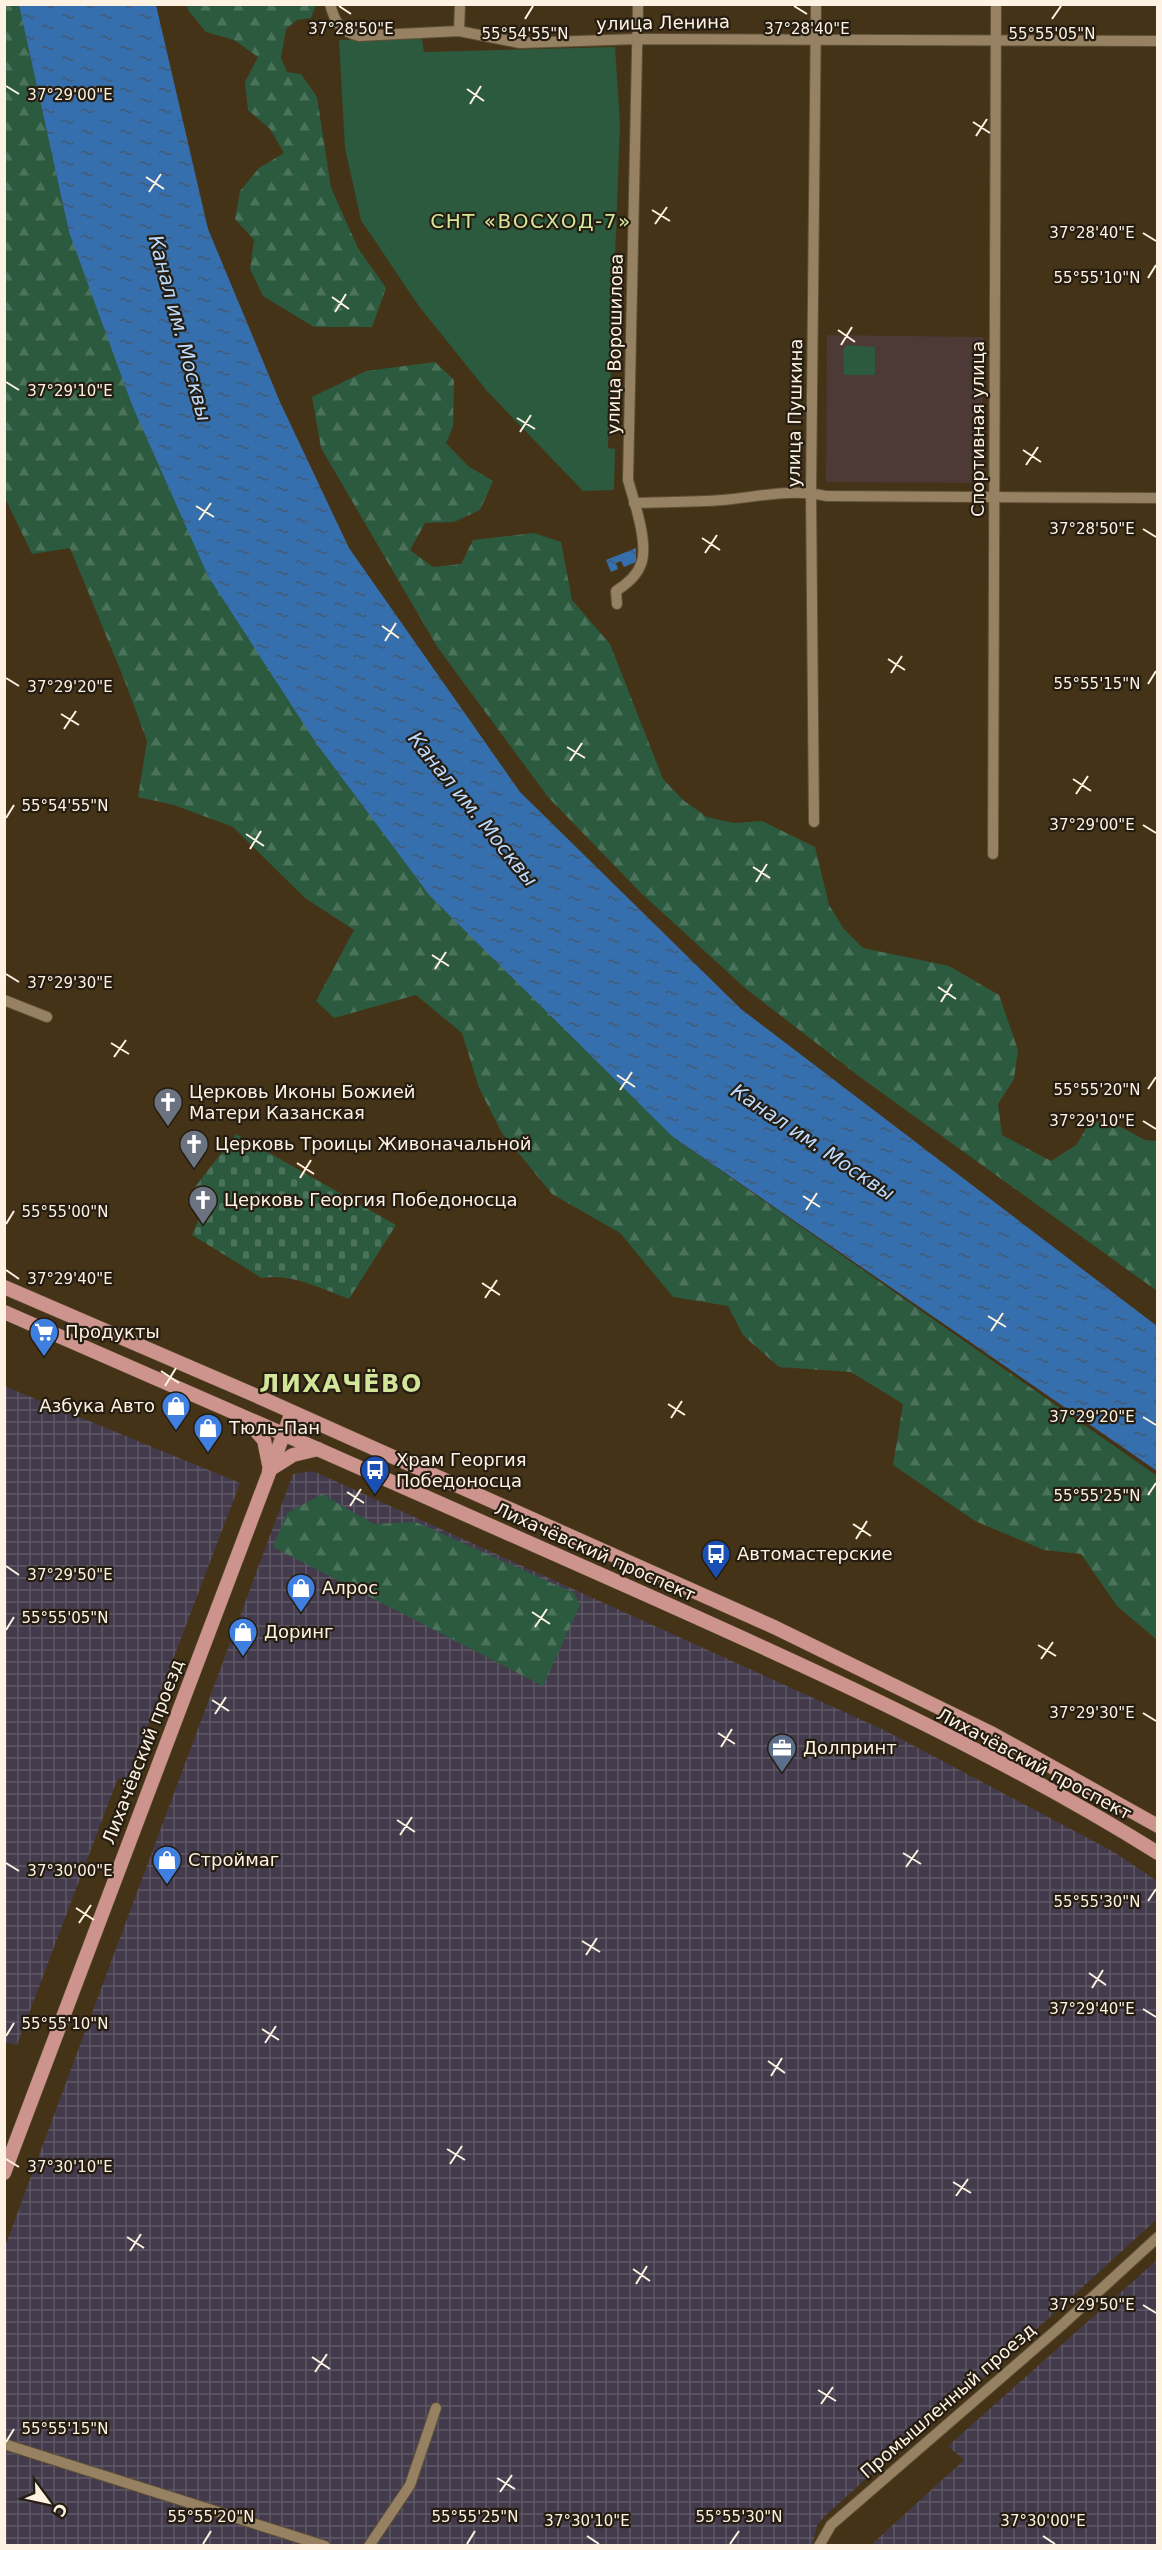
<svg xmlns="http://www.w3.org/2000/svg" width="1162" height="2550" viewBox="0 0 1162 2550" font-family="'DejaVu Sans',sans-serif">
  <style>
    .industrial { fill: url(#industrial-grid) }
    .education { fill: #4d3936 }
    .green { fill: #2b5a3e }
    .forest { fill: url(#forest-firs) }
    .cemetery { fill: url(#cemetery-stones) }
    .water { fill: url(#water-ripples) }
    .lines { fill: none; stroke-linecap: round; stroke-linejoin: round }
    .minor-casing { stroke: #5e4f36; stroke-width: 12 }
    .major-casing { stroke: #5e4f36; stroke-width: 15 }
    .minor { stroke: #968163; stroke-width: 10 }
    .major { stroke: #cc948c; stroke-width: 14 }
    .ticks { fill: none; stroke: #fef3e2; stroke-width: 2 }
    .labels { text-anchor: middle; stroke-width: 4.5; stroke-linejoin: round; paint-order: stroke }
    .street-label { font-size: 18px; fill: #fef3e2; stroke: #251d11 }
    .poi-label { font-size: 18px; fill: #fef3e2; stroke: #251d11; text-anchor: start }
    .neighbourhood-label { font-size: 20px; letter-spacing: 1.5px; fill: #d2e599; stroke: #251d11 }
    .water-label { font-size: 20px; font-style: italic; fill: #bddbfe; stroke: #251d11 }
    .district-label { font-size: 24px; font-weight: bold; letter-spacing: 1.5px; fill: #d2e599; stroke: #251d11 }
    .ticks-label { font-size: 15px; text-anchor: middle; fill: #fef3e2; stroke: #251d11; stroke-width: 4.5; stroke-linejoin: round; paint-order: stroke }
  </style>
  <defs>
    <pattern id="industrial-grid" width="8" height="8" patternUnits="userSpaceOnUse" patternTransform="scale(1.5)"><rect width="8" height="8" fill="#433b4b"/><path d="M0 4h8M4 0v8" fill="none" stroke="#5f5865"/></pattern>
    <pattern id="forest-firs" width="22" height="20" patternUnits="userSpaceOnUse" patternTransform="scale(1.5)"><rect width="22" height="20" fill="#2b5a3e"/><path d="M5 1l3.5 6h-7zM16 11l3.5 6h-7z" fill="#4b725a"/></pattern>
    <pattern id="cemetery-stones" width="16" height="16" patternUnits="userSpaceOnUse" patternTransform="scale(1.5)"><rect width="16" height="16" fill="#2b5a3e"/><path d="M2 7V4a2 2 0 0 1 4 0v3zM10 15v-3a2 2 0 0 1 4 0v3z" fill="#4b725a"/></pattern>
    <pattern id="water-ripples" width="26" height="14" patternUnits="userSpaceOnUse" patternTransform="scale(1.5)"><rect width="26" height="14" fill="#356fad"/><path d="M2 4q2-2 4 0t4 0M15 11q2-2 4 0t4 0" fill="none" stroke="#425a73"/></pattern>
  </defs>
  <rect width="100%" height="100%" fill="#453317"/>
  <g class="industrial">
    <path d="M 4,1386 L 240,1483 L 127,1781 L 118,1778 L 17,2045 L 4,2042 Z"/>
    <path d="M 313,1471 L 884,1730 L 1114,1852 L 1157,1881 L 1157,2219 L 970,2390 L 965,2389 L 826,2515 L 817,2525 L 813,2543 L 810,2545 L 5,2545 L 4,2249 L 293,1474 Z"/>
    <path d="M 1157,2260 L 1157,2545 L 871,2545 L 964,2460 L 948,2446 Z"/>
  </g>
  <path class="education" d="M 827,335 L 983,337 L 982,483 L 826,482 Z"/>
  <g class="green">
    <path d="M 422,39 L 424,52 L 615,47 L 620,123 L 608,448 L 615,449 L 614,490 L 583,491 L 487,391 L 418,305 L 361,220 L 345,148 L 339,40 Z"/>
    <path d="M 847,345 L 875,347 L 875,375 L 844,375 L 843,350 Z"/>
  </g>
  <g class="forest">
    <path d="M 19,4 L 69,232 L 673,1137 L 1157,1476 L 1157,1640 L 1117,1606 L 1081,1554 L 1044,1550 L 975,1521 L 893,1465 L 903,1404 L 851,1372 L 779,1367 L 743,1335 L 728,1306 L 673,1297 L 620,1233 L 552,1194 L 502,1133 L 479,1088 L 462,1033 L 416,995 L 334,1018 L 316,1001 L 354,930 L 305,898 L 233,827 L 174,805 L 138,797 L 147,741 L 124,679 L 70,548 L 32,554 L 5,498 L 4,5 Z"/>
    <path d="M 187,5 L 316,5 L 311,18 L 297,20 L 286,29 L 281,58 L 287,72 L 301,74 L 317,97 L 331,188 L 358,248 L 386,288 L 372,327 L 314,327 L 263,296 L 250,269 L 254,240 L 235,219 L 240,191 L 259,168 L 284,153 L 270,129 L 248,110 L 245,82 L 258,57 L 234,40 L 206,32 L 188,10 Z"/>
    <path d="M 435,362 L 454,380 L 453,427 L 446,443 L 468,466 L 493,481 L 480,510 L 454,522 L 425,523 L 410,550 L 433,567 L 461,564 L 473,540 L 534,533 L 561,542 L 572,600 L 610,644 L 663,779 L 683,800 L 707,817 L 734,823 L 762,821 L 815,847 L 829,905 L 844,929 L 863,948 L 949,966 L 999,995 L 1018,1050 L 1014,1079 L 998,1104 L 1002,1135 L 1051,1161 L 1076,1145 L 1091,1121 L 1119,1126 L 1145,1140 L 1157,1141 L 1157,1291 L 864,1080 L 745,988 L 641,893 L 548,797 L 438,648 L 321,448 L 312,397 L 366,371 Z"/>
    <path d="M 322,1494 L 374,1524 L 416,1522 L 574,1593 L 580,1605 L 543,1686 L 273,1547 L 287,1513 Z"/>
  </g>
  <path class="cemetery" d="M 236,1134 L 396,1225 L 349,1299 C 322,1289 291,1273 262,1278 L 192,1235 L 204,1207 L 192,1191 Z"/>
  <g class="water">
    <path d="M 19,5 L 156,5 L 208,229 L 280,402 L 349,548 L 520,792 L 741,1009 L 1157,1326 L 1157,1471 L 673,1137 L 430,896 L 316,743 L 208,576 L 132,405 L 69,232 Z"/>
    <path d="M 636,548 L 636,562 L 624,567 L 621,561 L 616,563 L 618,569 L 611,572 L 606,560 Z"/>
  </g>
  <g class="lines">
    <g class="minor-casing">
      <g id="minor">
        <path d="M 330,4 C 335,23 340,31 359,36 L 459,31 L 520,43 L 637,39 L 1158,41"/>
        <path d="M 459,31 L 460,4"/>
        <path d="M 634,503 C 664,502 694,502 723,500 C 757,497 792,488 826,496 L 1158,498"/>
        <path d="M 617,604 L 616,591 C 627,584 637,576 641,564 C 649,544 634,501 628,480 L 638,4"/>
        <path d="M 814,822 L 811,493 L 816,4"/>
        <path d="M 993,854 L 996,4"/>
        <path d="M 4,1000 L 47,1017"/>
        <path d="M 4,2444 L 325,2546"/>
        <path d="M 369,2546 L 410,2485 L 436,2408"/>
        <path d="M 819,2546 L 831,2525 L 1062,2325 L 1158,2237"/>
      </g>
    </g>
    <g class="major-casing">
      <g id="major">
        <path d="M 4,1287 L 259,1397 L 774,1627 L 993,1734 L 1158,1826"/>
        <path d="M 4,1312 C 210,1402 415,1491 620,1583 C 802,1664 988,1747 1158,1853"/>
        <path d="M 246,1420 L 264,1440 L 269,1465"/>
        <path d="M 269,1470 L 293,1455 L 318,1449"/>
        <path d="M 4,2173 L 292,1412"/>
      </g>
    </g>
    <use href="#minor" class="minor"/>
    <use href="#major" class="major"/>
  </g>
  <path class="ticks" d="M 339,6 L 351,14M 794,6 L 807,14M 525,19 L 533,6M 1052,19 L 1061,6M 6,86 L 19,94M 467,89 L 484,101M 470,104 L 481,86M 973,122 L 990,133M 976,136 L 987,119M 146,177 L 164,189M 149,192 L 161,174M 652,210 L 670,221M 655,224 L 667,207M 1143,233 L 1156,241M 1148,278 L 1156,265M 332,297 L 349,309M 335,312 L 346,294M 838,330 L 855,342M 841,345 L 852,327M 6,382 L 19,390M 517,418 L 535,429M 520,432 L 531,415M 1023,450 L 1041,462M 1026,465 L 1038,447M 196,506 L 214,517M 199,520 L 211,503M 1143,529 L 1156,537M 702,538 L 720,550M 705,553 L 717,535M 382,626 L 399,638M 385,641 L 396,623M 888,659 L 905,670M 891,673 L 902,656M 6,678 L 19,686M 1148,684 L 1156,671M 61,714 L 79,725M 64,729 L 76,711M 567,747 L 585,758M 570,761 L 582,743M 1073,779 L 1091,791M 1076,794 L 1088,776M 6,818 L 14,805M 1143,825 L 1156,833M 246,834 L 264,846M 250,849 L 261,831M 753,867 L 770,878M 756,882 L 767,864M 432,955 L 449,966M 435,969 L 446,952M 6,974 L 19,982M 938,987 L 956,999M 941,1002 L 952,984M 111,1043 L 129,1054M 114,1057 L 126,1040M 617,1075 L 635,1087M 1148,1089 L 1156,1077M 620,1090 L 632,1072M 1143,1121 L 1156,1129M 297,1163 L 314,1174M 300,1178 L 311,1160M 803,1196 L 820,1207M 806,1210 L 817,1193M 6,1224 L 14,1211M 6,1270 L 19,1279M 482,1283 L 500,1295M 485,1298 L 497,1280M 988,1316 L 1006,1327M 991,1331 L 1003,1313M 161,1371 L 179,1383M 165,1386 L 176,1368M 668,1404 L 685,1415M 1143,1417 L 1156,1425M 671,1418 L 682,1401M 347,1492 L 364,1503M 1148,1495 L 1156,1483M 350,1506 L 361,1489M 853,1524 L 871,1536M 856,1539 L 867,1521M 6,1566 L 19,1575M 532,1612 L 550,1624M 535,1627 L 547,1609M 6,1630 L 14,1617M 1038,1645 L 1056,1656M 1041,1659 L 1053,1642M 212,1700 L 229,1711M 1143,1713 L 1156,1721M 215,1714 L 226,1697M 718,1733 L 735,1744M 721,1747 L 732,1729M 397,1820 L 415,1832M 400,1835 L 412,1817M 903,1853 L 921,1864M 6,1863 L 19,1871M 906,1867 L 918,1850M 1148,1901 L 1156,1889M 76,1908 L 94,1920M 79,1923 L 91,1905M 582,1941 L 600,1952M 586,1955 L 597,1938M 1089,1973 L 1106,1985M 1092,1988 L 1103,1970M 1143,2009 L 1156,2017M 262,2029 L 279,2040M 6,2036 L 14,2023M 265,2043 L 276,2026M 768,2061 L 785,2073M 771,2076 L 782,2058M 447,2149 L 465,2160M 6,2159 L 19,2167M 450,2164 L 462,2146M 953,2182 L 971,2193M 956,2196 L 968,2179M 127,2237 L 144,2248M 130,2251 L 141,2234M 633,2269 L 650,2281M 636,2284 L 647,2266M 1143,2305 L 1156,2313M 312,2357 L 330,2369M 315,2372 L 327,2354M 818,2390 L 836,2401M 821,2404 L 833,2387M 6,2442 L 14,2429M 497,2478 L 515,2489M 500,2492 L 512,2475M 587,2536 L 599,2544M 1043,2536 L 1055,2544M 203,2544 L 211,2531M 467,2544 L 475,2531M 730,2544 L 739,2531"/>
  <defs>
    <g id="church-pin" transform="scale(1.5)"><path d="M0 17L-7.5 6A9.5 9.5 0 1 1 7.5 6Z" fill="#6b7280" stroke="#251d11"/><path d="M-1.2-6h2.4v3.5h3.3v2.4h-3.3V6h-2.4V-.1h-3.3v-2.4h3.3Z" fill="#fff"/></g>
    <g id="supermarket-pin" transform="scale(1.5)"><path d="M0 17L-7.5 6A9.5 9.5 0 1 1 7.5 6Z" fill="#3f7fe0" stroke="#251d11"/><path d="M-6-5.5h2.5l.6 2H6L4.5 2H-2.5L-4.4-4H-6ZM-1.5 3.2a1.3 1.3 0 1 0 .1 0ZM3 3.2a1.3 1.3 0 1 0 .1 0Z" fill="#fff"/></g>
    <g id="shop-pin" transform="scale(1.5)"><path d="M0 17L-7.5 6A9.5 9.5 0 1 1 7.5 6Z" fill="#3f7fe0" stroke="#251d11"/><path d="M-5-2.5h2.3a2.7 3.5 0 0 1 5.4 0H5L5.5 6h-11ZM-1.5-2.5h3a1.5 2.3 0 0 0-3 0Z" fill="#fff"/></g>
    <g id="bus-pin" transform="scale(1.5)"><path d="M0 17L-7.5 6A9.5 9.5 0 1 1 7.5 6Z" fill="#1a4fb4" stroke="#251d11"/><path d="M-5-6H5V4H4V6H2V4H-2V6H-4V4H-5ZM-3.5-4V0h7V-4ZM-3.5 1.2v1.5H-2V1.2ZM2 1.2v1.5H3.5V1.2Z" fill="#fff"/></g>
    <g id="office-pin" transform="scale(1.5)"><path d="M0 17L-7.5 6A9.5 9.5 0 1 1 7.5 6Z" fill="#5c6f8a" stroke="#251d11"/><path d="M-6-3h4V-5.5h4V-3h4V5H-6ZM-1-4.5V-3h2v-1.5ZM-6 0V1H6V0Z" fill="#fff"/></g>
  </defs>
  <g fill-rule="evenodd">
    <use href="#church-pin" x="168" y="1102"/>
    <use href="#church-pin" x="194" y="1144"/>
    <use href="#church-pin" x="203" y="1200"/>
    <use href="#supermarket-pin" x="44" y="1332"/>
    <use href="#shop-pin" x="176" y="1406"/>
    <use href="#shop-pin" x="208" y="1428"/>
    <use href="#bus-pin" x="375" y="1470"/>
    <use href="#bus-pin" x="716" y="1554"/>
    <use href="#shop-pin" x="301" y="1588"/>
    <use href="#shop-pin" x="243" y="1632"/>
    <use href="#office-pin" x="782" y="1748"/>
    <use href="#shop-pin" x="167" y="1860"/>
  </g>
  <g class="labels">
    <g class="street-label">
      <text transform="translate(663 23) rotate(-1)" y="6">улица Ленина</text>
      <text transform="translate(615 344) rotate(-89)" y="6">улица Ворошилова</text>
      <text transform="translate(795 413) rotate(-89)" y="6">улица Пушкина</text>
      <text transform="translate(978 429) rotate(-90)" y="6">Спортивная улица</text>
      <text transform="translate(595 1552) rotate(24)" y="6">Лихачёвский проспект</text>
      <text transform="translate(143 1752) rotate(-69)" y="6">Лихачёвский проезд</text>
      <text transform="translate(1034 1764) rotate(28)" y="6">Лихачёвский проспект</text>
      <text transform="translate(948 2401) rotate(-41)" y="6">Промышленный проезд</text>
    </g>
    <g class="poi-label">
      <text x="189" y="1098">Церковь Иконы Божией<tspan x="189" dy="21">Матери Казанская</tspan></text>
      <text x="215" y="1150">Церковь Троицы Живоначальной</text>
      <text x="224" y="1206">Церковь Георгия Победоносца</text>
      <text x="65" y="1338">Продукты</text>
      <text x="155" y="1412" text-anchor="end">Азбука Авто</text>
      <text x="229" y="1434">Тюль-Пан</text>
      <text x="396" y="1466">Храм Георгия<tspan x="396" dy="21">Победоносца</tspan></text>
      <text x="737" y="1560">Автомастерские</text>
      <text x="322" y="1594">Алрос</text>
      <text x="264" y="1638">Доринг</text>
      <text x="803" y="1754">Долпринт</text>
      <text x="188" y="1866">Строймаг</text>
    </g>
    <g class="neighbourhood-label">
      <text x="531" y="228">СНТ «ВОСХОД-7»</text>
    </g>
    <g class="water-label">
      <text transform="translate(180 328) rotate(75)" y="7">Канал им. Москвы</text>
      <text transform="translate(473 809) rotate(51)" y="7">Канал им. Москвы</text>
      <text transform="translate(813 1142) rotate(34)" y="7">Канал им. Москвы</text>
    </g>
    <g class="district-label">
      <text x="341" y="1392">ЛИХАЧЁВО</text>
    </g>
  </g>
  <g class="ticks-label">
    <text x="807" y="34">37°28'40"E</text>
    <text x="351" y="34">37°28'50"E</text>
    <text x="525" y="39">55°54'55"N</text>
    <text x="1052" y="39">55°55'05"N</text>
    <text x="70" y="100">37°29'00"E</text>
    <text x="1092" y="238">37°28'40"E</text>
    <text x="1097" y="283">55°55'10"N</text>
    <text x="70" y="396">37°29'10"E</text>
    <text x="1092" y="534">37°28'50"E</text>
    <text x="1097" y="689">55°55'15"N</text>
    <text x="70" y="692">37°29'20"E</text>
    <text x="65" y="811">55°54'55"N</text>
    <text x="1092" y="830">37°29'00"E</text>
    <text x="70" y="988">37°29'30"E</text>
    <text x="1097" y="1095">55°55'20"N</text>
    <text x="1092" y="1126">37°29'10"E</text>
    <text x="65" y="1217">55°55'00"N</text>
    <text x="70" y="1284">37°29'40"E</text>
    <text x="1092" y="1422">37°29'20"E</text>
    <text x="1097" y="1501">55°55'25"N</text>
    <text x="70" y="1580">37°29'50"E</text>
    <text x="65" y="1623">55°55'05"N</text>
    <text x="1092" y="1718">37°29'30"E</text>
    <text x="70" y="1876">37°30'00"E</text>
    <text x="1097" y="1907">55°55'30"N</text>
    <text x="1092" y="2014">37°29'40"E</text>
    <text x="65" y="2029">55°55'10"N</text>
    <text x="70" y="2172">37°30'10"E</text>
    <text x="1092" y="2310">37°29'50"E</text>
    <text x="65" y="2434">55°55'15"N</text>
    <text x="211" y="2522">55°55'20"N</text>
    <text x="475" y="2522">55°55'25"N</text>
    <text x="739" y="2522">55°55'30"N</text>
    <text x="587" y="2526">37°30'10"E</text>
    <text x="1043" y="2526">37°30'00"E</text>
  </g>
  <rect width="1162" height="2550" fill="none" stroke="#fef3e2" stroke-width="12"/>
  <g transform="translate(48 2502) rotate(123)" stroke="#251d11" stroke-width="4.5" paint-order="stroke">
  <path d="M0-4.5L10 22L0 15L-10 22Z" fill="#fef3e2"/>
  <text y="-9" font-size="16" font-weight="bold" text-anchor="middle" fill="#fef3e2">С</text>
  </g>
</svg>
